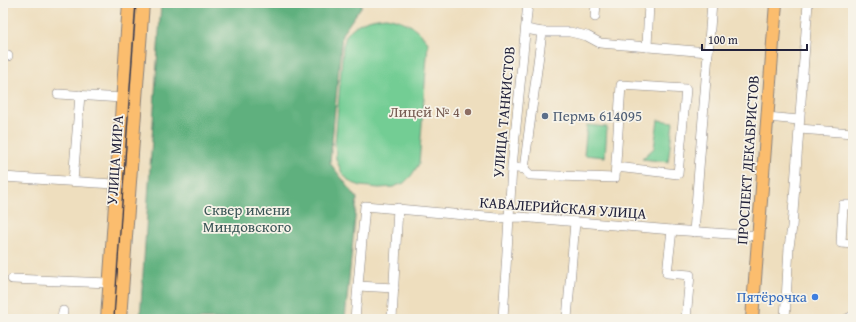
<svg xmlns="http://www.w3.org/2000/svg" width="856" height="322" viewBox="0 0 856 322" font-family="'Gentium Book Plus',serif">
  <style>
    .green { fill: #73cd94; stroke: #4a7868 }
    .forest { fill: #5eb07e; stroke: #40695c }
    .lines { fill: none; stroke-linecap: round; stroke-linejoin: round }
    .minor-casing { stroke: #88807c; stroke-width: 10 }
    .major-casing { stroke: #88807c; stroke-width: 14 }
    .minor { stroke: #fff; stroke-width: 9 }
    .major { stroke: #fbbd6e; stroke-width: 12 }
    .tram { stroke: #22223b; stroke-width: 1 }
    .education-dot { fill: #8d6e63; stroke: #f7f3e8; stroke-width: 1.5 }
    .service-dot { fill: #5c6f8a; stroke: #f7f3e8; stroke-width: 1.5 }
    .shop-dot { fill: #3f7fe0; stroke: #f7f3e8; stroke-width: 1.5 }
    .labels { text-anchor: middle; stroke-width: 3.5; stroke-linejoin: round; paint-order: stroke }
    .education-label { font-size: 15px; fill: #785e54; stroke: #f7f3e8; text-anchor: end }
    .street-label { font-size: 15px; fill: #22223b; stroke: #f7f3e8 }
    .service-label { font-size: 15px; fill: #4e5e75; stroke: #f7f3e8; text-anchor: start }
    .park-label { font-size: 15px; fill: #3a5556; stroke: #f7f3e8 }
    .shop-label { font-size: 15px; fill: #366cbe; stroke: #f7f3e8; text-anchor: end }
  </style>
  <rect width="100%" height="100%" fill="#f7f3e8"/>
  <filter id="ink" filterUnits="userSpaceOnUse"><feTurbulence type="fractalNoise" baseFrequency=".025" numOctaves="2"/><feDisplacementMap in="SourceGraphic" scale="8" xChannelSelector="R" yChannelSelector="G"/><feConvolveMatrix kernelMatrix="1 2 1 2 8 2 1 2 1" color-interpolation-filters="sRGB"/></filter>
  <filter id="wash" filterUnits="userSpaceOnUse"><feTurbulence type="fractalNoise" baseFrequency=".012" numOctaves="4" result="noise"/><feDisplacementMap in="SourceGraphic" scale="16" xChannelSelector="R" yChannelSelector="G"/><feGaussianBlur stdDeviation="0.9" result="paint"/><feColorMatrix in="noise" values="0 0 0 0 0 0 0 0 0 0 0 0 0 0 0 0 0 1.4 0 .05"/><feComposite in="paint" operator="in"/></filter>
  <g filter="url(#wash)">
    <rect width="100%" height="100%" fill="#eedebe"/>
    <g class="green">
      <path d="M 386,17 C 405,21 417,26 428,43 L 419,164 L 411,176 L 404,183 L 393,187 L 379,188 L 361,186 L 350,182 L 342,173 L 336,159 L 335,143 L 343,46 C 344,43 345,39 346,36 C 354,22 372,18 386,17 Z"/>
      <path d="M 658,120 L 673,122 L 668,162 L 642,159 L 654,148 Z"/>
      <path d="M 587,125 L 607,127 L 605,157 L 584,155 Z"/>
    </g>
    <path class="forest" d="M 161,3 L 362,3 L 361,7 L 342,34 L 330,163 L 357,198 L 345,319 L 140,319 Z"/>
  </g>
  <g filter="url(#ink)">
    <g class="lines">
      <g class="minor-casing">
        <g id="minor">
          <path d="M 595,17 L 596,3"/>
          <path d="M 542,32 L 570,32 L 587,36 L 600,43 L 708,52"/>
          <path d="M 647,47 L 649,3"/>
          <path d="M 3,55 L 8,56"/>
          <path d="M 58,94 L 122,98"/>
          <path d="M 767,117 L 799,120"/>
          <path d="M 799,129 L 853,133"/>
          <path d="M 517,168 L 524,169 L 542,32 L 526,29"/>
          <path d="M 524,169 L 530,175 L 615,178 L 621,85 L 686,89 L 678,174 L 616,167"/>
          <path d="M 3,177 L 129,185"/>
          <path d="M 73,181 L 80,95"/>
          <path d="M 853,205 L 843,205 L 841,243 L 853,244"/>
          <path d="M 672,230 L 667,273 L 690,275 L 686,319"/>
          <path d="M 694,232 L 712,3"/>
          <path d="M 12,279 L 109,283"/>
          <path d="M 358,286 L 394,288"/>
          <path d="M 62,319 L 63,311"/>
          <path d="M 355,319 L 365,206 L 497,218 L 520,217 L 672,230 L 758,236"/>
          <path d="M 392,319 L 398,208"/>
          <path d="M 503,319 L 512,167 L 528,3"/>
          <path d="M 567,319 L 575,222"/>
          <path d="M 785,319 L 789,247 L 792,227 L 808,3"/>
          <path d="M 847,319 L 853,316"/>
        </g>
      </g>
      <g class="major-casing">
        <g id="major">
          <path d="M 107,319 L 129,3"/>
          <path d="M 120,319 L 143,3"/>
          <path d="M 752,319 L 776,3"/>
        </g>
      </g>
      <use href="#minor" class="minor"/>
      <use href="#major" class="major"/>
      <path class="tram" d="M 114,319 L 136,3"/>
    </g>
  </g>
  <circle class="education-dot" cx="468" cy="112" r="4"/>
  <circle class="service-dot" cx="545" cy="116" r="4"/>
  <circle class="shop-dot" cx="815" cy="297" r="4"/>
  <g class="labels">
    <g class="education-label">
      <text x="460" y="117">Лицей № 4</text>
    </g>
    <g class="street-label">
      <text transform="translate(504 112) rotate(-85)" y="5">УЛИЦА ТАНКИСТОВ</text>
      <text transform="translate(115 160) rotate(-86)" y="5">УЛИЦА МИРА</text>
      <text transform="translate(748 160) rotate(-86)" y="5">ПРОСПЕКТ ДЕКАБРИСТОВ</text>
      <text transform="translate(563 208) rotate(4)" y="5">КАВАЛЕРИЙСКАЯ УЛИЦА</text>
    </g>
    <g class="service-label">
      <text x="553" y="121">Пермь 614095</text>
    </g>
    <g class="park-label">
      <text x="247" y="215">Сквер имени<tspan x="247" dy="17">Миндовского</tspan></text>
    </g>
    <g class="shop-label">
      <text x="807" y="302">Пятёрочка</text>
    </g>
  </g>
  <rect width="856" height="322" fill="none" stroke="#f7f3e8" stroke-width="16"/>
  <path d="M702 44v6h105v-6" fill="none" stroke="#22223b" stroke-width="2"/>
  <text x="708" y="44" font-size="12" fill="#22223b" stroke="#f7f3e8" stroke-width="3" paint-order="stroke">100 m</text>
</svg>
